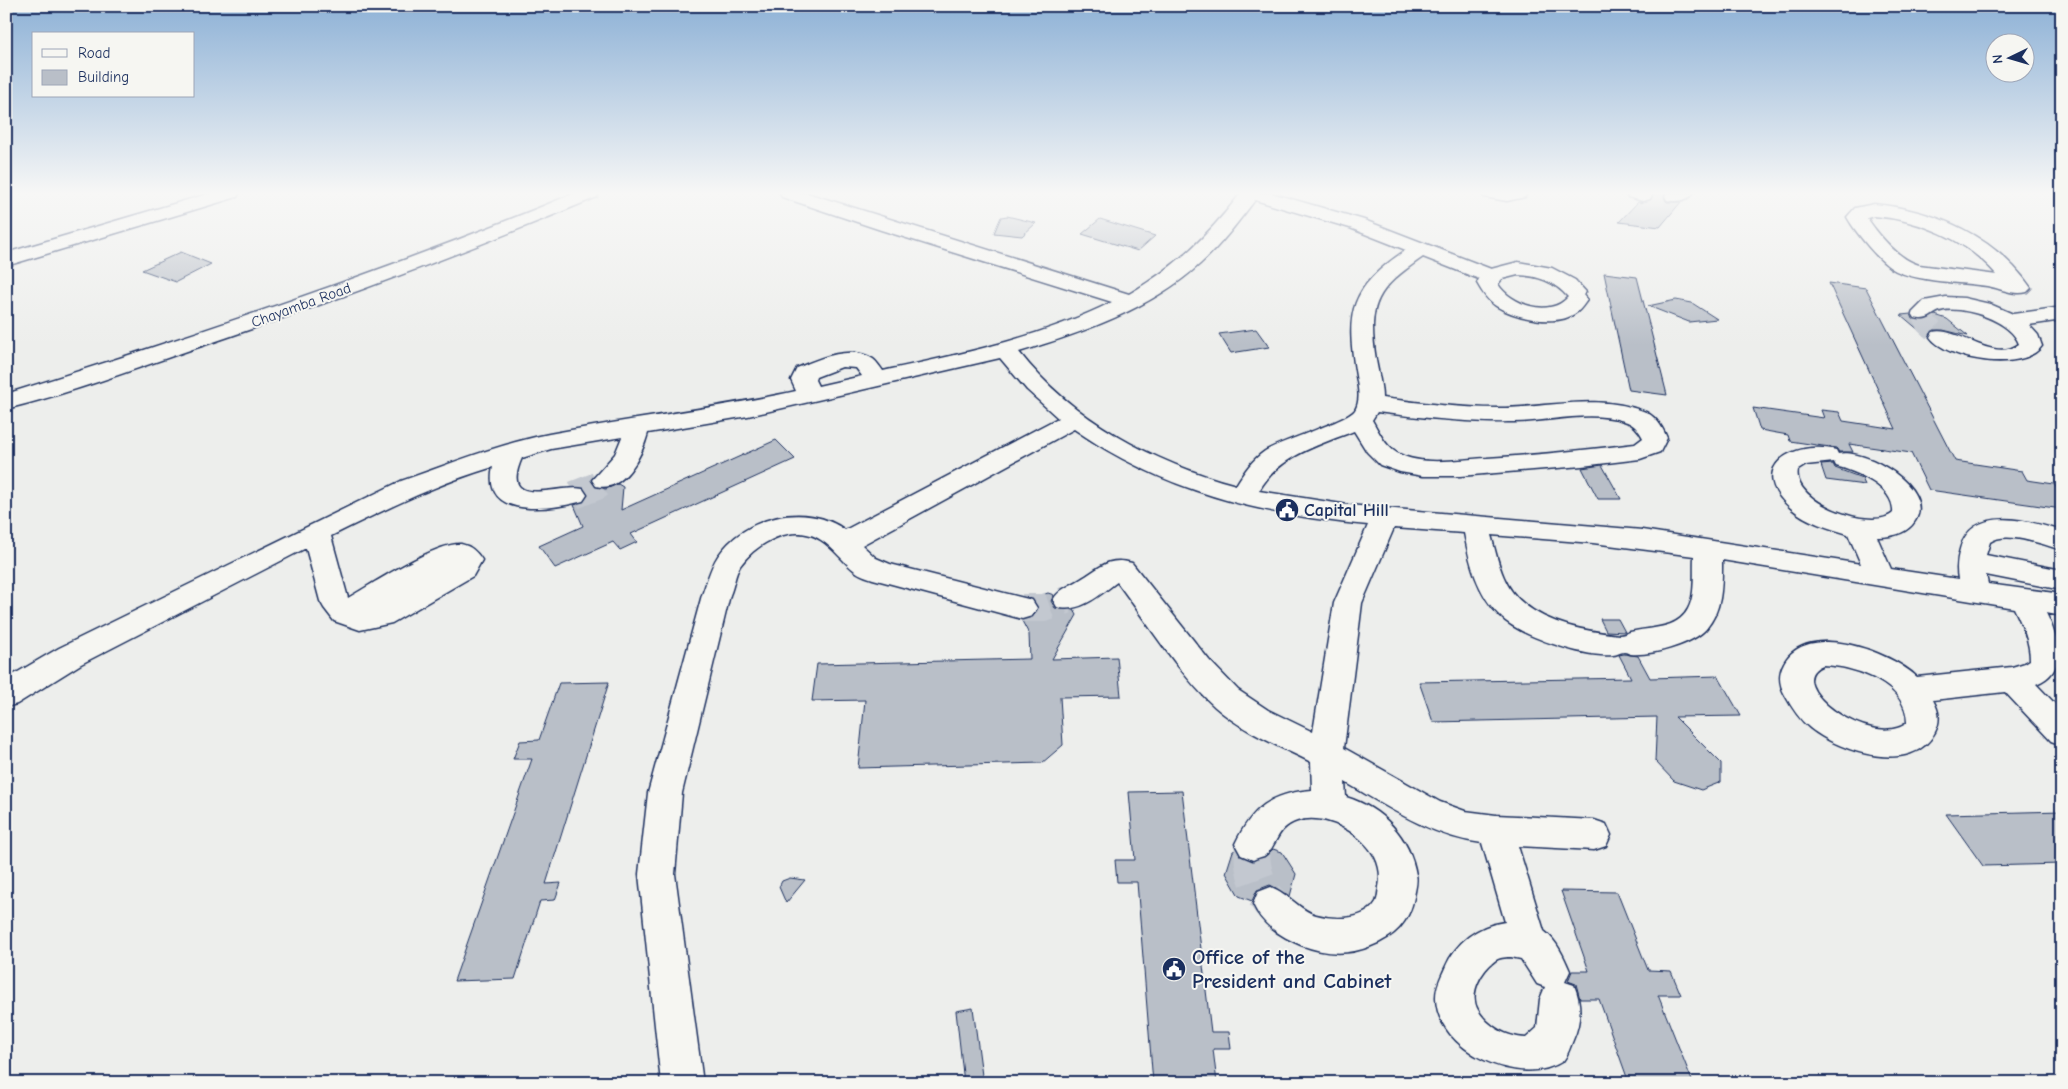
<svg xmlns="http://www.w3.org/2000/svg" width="2068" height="1089" viewBox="0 0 2068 1089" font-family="'Comic Neue',sans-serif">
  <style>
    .building { fill: #b9bfc8; stroke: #1b2f5e }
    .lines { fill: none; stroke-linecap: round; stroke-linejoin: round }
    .minor-tunnel-far2 { stroke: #c3c8d0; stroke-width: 21; stroke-dasharray: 21 11; stroke-linecap: butt }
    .minor-tunnel-far1 { stroke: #c3c8d0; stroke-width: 28; stroke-dasharray: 28 14; stroke-linecap: butt }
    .minor-tunnel { stroke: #c3c8d0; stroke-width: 36; stroke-dasharray: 36 18; stroke-linecap: butt }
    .minor-casing { stroke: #1b2f5e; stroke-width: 3 }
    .major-casing { stroke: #1b2f5e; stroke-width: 3 }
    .minor { fill: #f6f6f2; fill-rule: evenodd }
    .major { fill: #f6f6f2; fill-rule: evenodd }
    .labels { text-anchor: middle; stroke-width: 4; stroke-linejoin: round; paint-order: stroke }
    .far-street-label { font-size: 15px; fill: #1b2f5e; stroke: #f6f6f2 }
    .poi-label { font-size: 18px; font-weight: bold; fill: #1b2f5e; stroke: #f6f6f2; text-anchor: start }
    .near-poi-label { font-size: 21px; font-weight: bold; fill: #1b2f5e; stroke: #f6f6f2; text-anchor: start }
  </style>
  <rect width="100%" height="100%" fill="#edeeec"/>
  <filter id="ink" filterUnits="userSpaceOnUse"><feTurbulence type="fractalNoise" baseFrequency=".02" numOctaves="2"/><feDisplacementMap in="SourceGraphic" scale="10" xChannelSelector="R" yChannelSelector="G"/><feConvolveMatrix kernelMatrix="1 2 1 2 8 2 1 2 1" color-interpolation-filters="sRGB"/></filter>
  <g filter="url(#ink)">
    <g class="building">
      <path d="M 1653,193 L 1665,193 L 1663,197 L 1667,202 L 1681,202 L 1660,227 L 1619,222 L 1638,202 L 1644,203 L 1652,200 Z"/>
      <path d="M 1007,216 L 1036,223 L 1022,236 L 994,233 L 1001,217 Z"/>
      <path d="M 1100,219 L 1155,236 L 1138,251 L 1082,234 Z"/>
      <path d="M 181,252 L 211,264 L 176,282 L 142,270 Z"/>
      <path d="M 1604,273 L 1637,277 L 1667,395 L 1629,390 Z"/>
      <path d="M 1829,283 L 1866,288 L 1955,461 L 2022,471 L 2027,480 L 2054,484 L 2062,497 L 2062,509 L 1929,490 L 1911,453 L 1849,444 L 1853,452 L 1839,452 L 1836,448 L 1790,441 L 1788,435 L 1760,430 L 1753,408 L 1824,418 L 1821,410 L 1839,412 L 1843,421 L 1896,429 Z"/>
      <path d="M 1676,300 L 1692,303 L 1717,319 L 1689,322 L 1648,306 Z"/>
      <path d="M 1911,314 L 1913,319 L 1920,321 L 1928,320 L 1935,315 L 1947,319 L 1968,336 L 1943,330 L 1933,330 L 1930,334 L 1920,331 L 1901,315 Z"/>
      <path d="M 1256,329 L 1269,347 L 1231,353 L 1219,334 Z"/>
      <path d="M 776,440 L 795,459 L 631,534 L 637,542 L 620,550 L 613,542 L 555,568 L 539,546 L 583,526 L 574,505 L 585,502 L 589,494 L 585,488 L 580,487 L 591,482 L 596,488 L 606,489 L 618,484 L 623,487 L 621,510 Z"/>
      <path d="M 1833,464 L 1835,468 L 1862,478 L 1865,485 L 1826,480 L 1821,465 Z"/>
      <path d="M 1602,465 L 1621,499 L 1598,499 L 1582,468 Z"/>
      <path d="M 1048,593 L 1054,595 L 1051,601 L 1055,608 L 1074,610 L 1077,615 L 1052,659 L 1117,657 L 1121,696 L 1060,697 L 1063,745 L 1042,763 L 858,768 L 865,700 L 812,701 L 817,664 L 1030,659 L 1029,634 L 1022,621 L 1033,618 L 1039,609 L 1032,598 Z"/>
      <path d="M 1600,619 L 1618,619 L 1625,632 L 1606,631 Z"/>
      <path d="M 1624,654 L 1638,656 L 1650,678 L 1718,676 L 1741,716 L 1675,717 L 1721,763 L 1721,782 L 1701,790 L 1674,781 L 1655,761 L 1657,717 L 1433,722 L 1419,682 L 1631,678 L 1619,655 Z"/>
      <path d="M 609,682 L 546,884 L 561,883 L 555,900 L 540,901 L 515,979 L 454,981 L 532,759 L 513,759 L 520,741 L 539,740 L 559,683 Z"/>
      <path d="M 1182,791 L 1211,1032 L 1229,1032 L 1231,1049 L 1213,1049 L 1217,1083 L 1153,1083 L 1137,882 L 1117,882 L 1115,860 L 1135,860 L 1129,792 Z"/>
      <path d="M 2062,811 L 2062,864 L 1983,866 L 1946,814 Z"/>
      <path d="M 1273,849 L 1282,852 L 1296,874 L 1290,896 L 1270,885 L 1257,890 L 1252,901 L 1239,896 L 1226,873 L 1233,851 L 1236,850 L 1240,857 L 1252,862 L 1265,857 Z"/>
      <path d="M 790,878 L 805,880 L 786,903 L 779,887 L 782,881 Z"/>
      <path d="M 1561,891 L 1617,892 L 1648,970 L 1671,971 L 1681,995 L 1658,995 L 1693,1083 L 1629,1083 L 1599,999 L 1580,999 L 1576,984 L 1568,981 L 1572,971 L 1589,971 Z"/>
      <path d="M 973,1008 L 983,1083 L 964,1083 L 956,1011 Z"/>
    </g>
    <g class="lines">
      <g class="minor-tunnel-far2">
        <path d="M 1643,195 L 1674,196"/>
        <path d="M 1923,313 L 1926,324 L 1941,337"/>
      </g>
      <g class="minor-tunnel-far1">
        <path d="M 574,495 L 597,486 L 605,480"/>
        <path d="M 1022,608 L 1044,608 L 1067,600"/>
      </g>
      <path class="minor-tunnel" d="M 1253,844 C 1250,867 1257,886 1271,904"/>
      <g class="minor-casing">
        <g id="minor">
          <path d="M 211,193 L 239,193 L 237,197 L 6,266 L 6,253 Z"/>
          <path d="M 780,193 L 807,193 L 1129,294 C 1178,265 1206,238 1241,193 L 1271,193 L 1364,220 L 1491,269 L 1518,262 L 1552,268 L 1575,280 L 1586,292 L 1583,295 L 1587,300 C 1584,304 1581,309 1577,312 C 1558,328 1515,318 1496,306 C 1487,300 1482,292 1477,283 L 1479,279 L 1423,257 C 1377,289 1367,302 1376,360 C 1378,372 1382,385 1382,398 C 1421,403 1460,408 1499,408 C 1546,408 1598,393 1643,411 C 1655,415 1662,426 1667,438 L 1660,452 L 1640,459 L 1582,466 L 1460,476 L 1423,476 L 1400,472 L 1380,465 L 1367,452 L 1354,431 C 1319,445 1278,456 1259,491 L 1348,505 L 1642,530 L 1861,564 L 1848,534 C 1829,528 1807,522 1792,509 C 1744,469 1793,439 1836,450 L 1838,454 C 1864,447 1936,488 1915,521 C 1907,534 1891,537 1877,537 L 1891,569 L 1958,579 C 1956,568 1957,559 1960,549 C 1972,504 2030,521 2062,531 L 2062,550 C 2044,545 2006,530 1990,542 L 1986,555 L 2062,570 L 2062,590 L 1986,575 L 1988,584 L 2062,594 L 2062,616 L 2046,613 C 2059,639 2068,672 2036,684 L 2062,711 L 2062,745 L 2051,741 L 2005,692 L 1933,700 C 1939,711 1941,720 1935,732 C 1913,776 1840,752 1810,728 C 1799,719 1792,708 1785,695 C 1779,684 1778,674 1784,663 C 1807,620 1891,652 1917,677 L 2012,667 L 2025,663 L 2030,660 C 2030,641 2022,625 2014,608 L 1722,560 C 1722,585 1723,609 1706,629 C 1693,644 1651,656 1631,654 C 1629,654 1627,652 1624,652 C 1620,652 1617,655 1613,655 C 1586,658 1519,636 1500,616 C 1477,593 1470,564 1464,533 L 1394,528 L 1362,603 L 1344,748 L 1440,802 L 1465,811 L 1496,815 L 1594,820 L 1606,824 L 1611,835 L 1606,846 L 1594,850 L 1518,846 L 1544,931 C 1557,941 1564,957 1570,971 L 1565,982 L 1574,985 C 1582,1004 1581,1022 1573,1040 C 1570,1047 1568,1055 1563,1061 C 1521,1089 1436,1051 1436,997 C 1436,986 1441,977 1445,968 C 1456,942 1477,926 1505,922 L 1482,843 C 1432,837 1388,807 1345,782 L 1346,797 C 1382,808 1410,837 1416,875 C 1418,881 1415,890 1414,897 C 1409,923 1394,937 1371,946 C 1347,956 1325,954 1301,945 C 1280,936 1262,925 1253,904 L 1258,892 L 1271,887 C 1289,894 1299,910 1316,915 C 1334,920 1365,921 1376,902 C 1378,898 1378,892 1379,887 C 1381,877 1380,867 1375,857 C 1362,833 1325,812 1297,821 C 1275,828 1277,848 1264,856 C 1261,857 1256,858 1253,860 L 1241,855 L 1235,844 C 1252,808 1271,793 1312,790 L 1311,762 C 1279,746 1242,731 1215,707 C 1179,674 1147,622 1117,582 C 1100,595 1079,614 1057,607 L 1053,600 C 1059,589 1070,586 1081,579 C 1100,568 1108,556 1132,563 L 1209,660 L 1238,690 L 1268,710 L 1313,732 L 1334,603 L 1368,525 C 1261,515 1163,491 1074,429 L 862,545 L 876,558 L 890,564 L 1032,600 L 1037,608 L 1032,616 L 1022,619 L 873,579 C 867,577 860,575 855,571 C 843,562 834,548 821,540 C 794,522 757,542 740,566 C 735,574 734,586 730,595 L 682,793 L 675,874 L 703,1083 L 661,1083 L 639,874 L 648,793 L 702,595 C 707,582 710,568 718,556 C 744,517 806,501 845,530 L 1058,418 L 1027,390 L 1000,358 L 748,416 L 648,433 C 642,456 623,493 596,486 L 592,480 L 615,454 L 622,437 L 551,449 L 522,458 C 498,512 560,483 583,489 L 587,495 L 583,501 C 553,509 481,521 493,467 C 436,484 384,510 331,536 L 348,598 C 371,585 436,542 461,544 C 471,546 477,552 482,560 L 473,576 L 392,623 L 360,630 L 334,621 L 324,608 L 320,601 L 306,548 L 81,664 L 17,704 L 6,707 L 6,679 L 59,648 L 401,481 C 449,464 499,444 549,434 C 631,418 714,409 796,391 L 791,380 L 797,368 C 818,359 851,344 873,359 C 877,362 880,367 883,371 C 961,354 1040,338 1112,302 L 881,230 L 782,197 ZM 1255,200 L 1350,228 L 1406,250 C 1350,288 1345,311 1356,376 C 1358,387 1361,400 1355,410 C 1348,421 1283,440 1265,451 C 1252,460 1244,472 1236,485 C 1154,463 1072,420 1019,352 C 1082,333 1151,309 1200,264 C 1221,245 1238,222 1255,200 ZM 1518,275 C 1538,276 1554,281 1568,297 C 1550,318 1511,305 1498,284 L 1502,279 ZM 842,367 L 856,368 L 862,376 L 818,386 L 815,380 L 816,377 ZM 1377,412 C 1423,418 1468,423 1514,422 C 1549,422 1589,410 1624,421 C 1633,423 1639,430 1643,438 L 1635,444 C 1586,450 1537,455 1487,458 C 1460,459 1423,467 1397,453 C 1385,446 1379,432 1372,420 ZM 1834,462 L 1836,466 C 1857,472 1895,487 1893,513 C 1872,532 1791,502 1798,470 L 1806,465 ZM 1491,535 L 1593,543 L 1694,556 C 1693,572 1696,594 1688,609 C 1677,630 1650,627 1630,632 C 1627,633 1623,635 1619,635 C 1586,631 1549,625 1523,603 C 1502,586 1498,560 1491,535 ZM 1823,665 C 1855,666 1908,684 1907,723 C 1872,751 1778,683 1823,665 ZM 1511,957 L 1521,959 L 1537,984 L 1545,987 L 1540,999 L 1537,1028 L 1526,1038 C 1507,1037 1488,1027 1478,1010 C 1468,993 1482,970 1496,960 C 1501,957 1507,957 1511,957 Z"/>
          <path d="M 1482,193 L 1527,193 L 1525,197 L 1507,201 L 1484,197 Z"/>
          <path d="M 1626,193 L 1651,193 L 1652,195 L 1650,199 L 1643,201 L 1628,197 Z"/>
          <path d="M 1667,193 L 1693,193 C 1688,201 1676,202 1667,200 L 1665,196 Z"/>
          <path d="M 1874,204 C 1935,210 1995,236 2031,288 L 2027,292 C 2014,296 2000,288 1987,286 C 1959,282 1921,282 1896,271 C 1880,263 1856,233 1847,217 L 1855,208 ZM 1874,216 C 1920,220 1966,239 1997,275 L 1919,265 C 1898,259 1879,235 1867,218 Z"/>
          <path d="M 1946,297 L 1964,298 L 1990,304 L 2013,314 L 2062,307 L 2062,320 L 2029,325 L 2038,335 L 2042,346 C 2023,373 1946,360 1930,337 L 1933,332 C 1958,326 1993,364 2019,344 C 2011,321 1967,307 1944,310 C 1931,312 1931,322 1915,318 L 1912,313 L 1924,301 Z"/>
        </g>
      </g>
      <g class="major-casing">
        <path id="major" d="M 575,193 L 599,193 L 597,197 C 463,253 327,304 190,350 C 129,371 68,394 6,409 L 6,394 C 198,334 389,270 575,193 Z"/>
      </g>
      <use href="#minor" class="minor"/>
      <use href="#major" class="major"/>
    </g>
  </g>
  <linearGradient id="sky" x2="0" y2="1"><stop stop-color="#8db1d6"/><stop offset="0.56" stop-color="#f7f7f6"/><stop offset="1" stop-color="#f7f7f6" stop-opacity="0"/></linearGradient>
  <rect width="2068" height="345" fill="url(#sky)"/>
  <defs>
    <g id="civic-disc" transform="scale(1.25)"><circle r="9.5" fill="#1b2f5e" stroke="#f6f6f2"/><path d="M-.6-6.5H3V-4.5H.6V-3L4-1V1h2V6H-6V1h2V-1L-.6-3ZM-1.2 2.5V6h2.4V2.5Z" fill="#fff"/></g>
  </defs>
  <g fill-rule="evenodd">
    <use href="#civic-disc" x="1287" y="510"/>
    <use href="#civic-disc" x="1174" y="969"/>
  </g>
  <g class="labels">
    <g class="far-street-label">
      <text transform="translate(301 305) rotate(-20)" y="5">Chayamba Road</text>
    </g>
    <g class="poi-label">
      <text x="1304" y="516">Capital Hill</text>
    </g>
    <g class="near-poi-label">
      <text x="1192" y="964">Office of the<tspan x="1192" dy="24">President and Cabinet</tspan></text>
    </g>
  </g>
  <rect width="2068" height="1089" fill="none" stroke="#f6f6f2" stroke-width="25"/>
  <rect x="12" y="12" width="2043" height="1064" fill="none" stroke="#1b2f5e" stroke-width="2" filter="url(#ink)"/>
  <rect x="32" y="32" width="162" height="65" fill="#f6f6f2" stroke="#9ea6b7"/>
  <rect x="42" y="49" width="25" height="8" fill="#f6f6f2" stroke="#9ea6b7"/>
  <text x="78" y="58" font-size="15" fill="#1b2f5e">Road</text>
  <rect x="42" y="70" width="25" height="15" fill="#b9bfc8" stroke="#9ea6b7"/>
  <text x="78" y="82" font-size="15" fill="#1b2f5e">Building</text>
  <g transform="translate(2010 58) rotate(265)"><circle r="24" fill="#f6f6f2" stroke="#9ea6b7"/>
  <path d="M0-4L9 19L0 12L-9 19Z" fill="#1b2f5e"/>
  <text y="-8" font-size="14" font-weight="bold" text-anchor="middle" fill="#1b2f5e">N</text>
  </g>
</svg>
